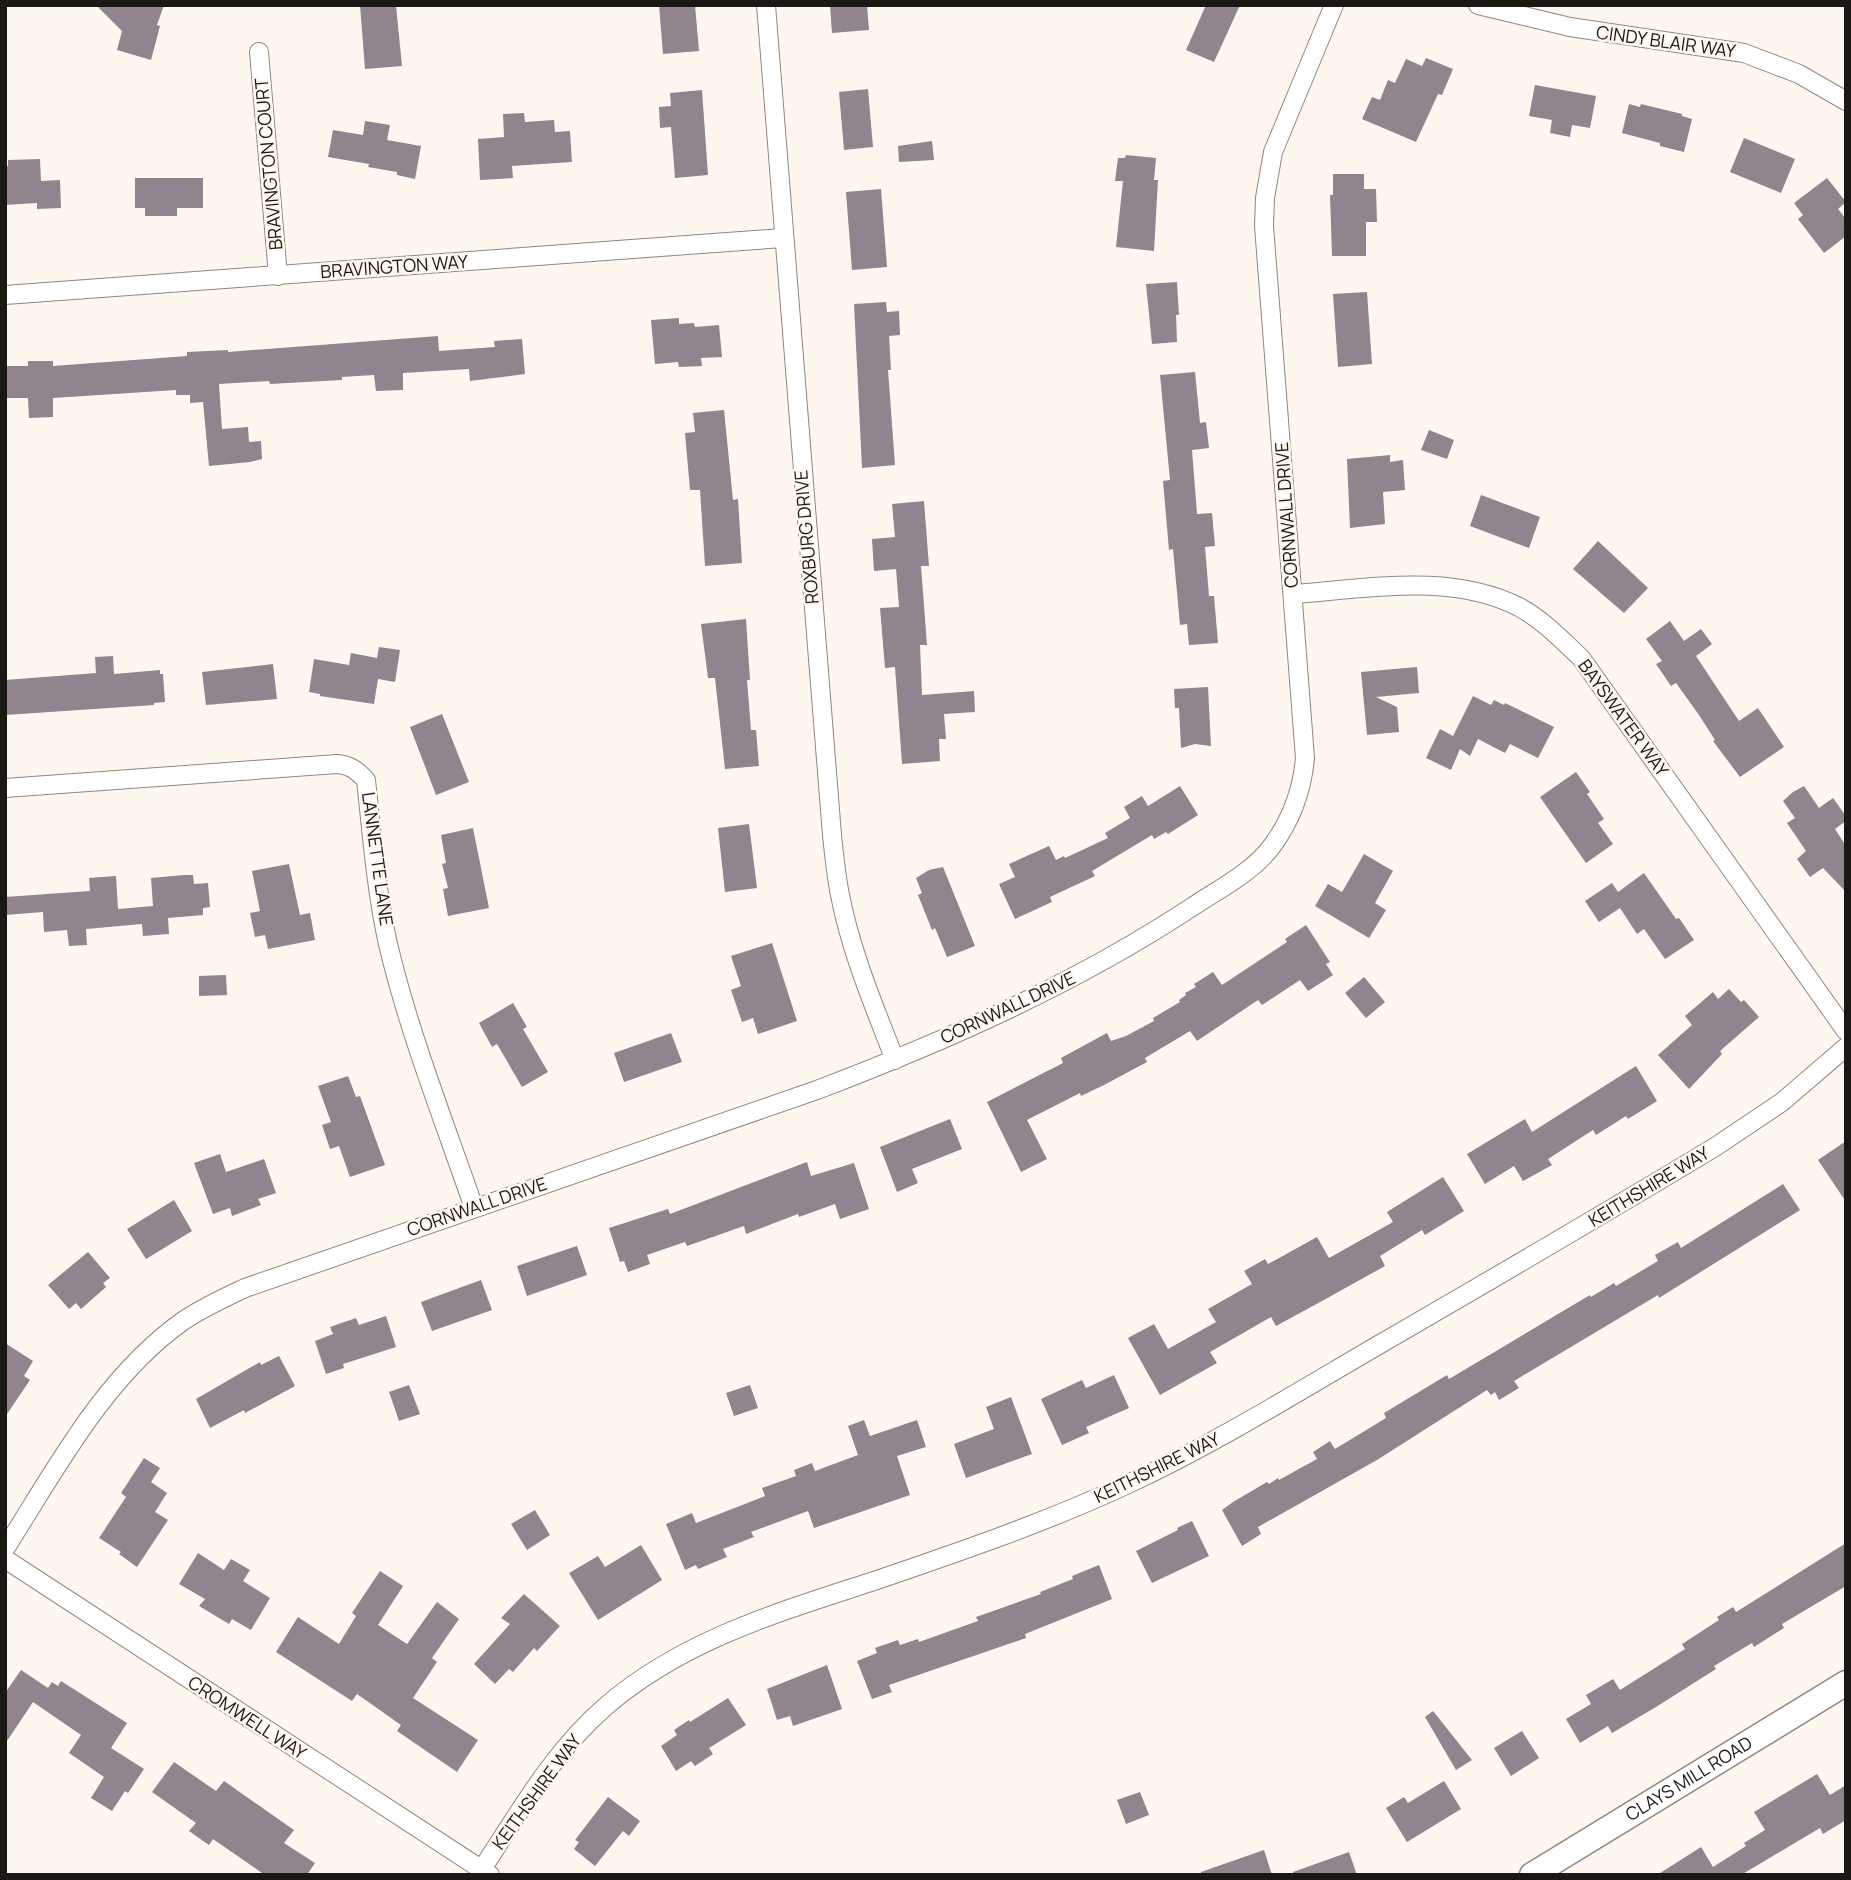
<svg xmlns="http://www.w3.org/2000/svg" width="1851" height="1880" viewBox="0 0 1851 1880" font-family="Manrope,sans-serif">
  <style>
    .building { fill: #90848e }
    .lines { fill: none; stroke-linecap: round; stroke-linejoin: round }
    .minor-casing { stroke: #91877c; stroke-width: 20 }
    .secondary-casing { stroke: #91877c; stroke-width: 27 }
    .minor { stroke: #fff; stroke-width: 18 }
    .secondary { stroke: #fff; stroke-width: 24 }
    .labels { text-anchor: middle; stroke-width: 5; stroke-linejoin: round; paint-order: stroke }
    .street-label { font-size: 18px; fill: #1b1713; stroke: #fef7f0 }
  </style>
  <rect width="100%" height="100%" fill="#fef7f0"/>
  <g class="building">
    <path d="M 96,5 L 164,5 L 157,25 L 160,26 L 151,60 L 117,50 L 122,31 Z"/>
    <path d="M 360,5 L 396,5 L 402,66 L 365,69 Z"/>
    <path d="M 659,5 L 695,5 L 699,51 L 663,54 Z"/>
    <path d="M 830,5 L 867,5 L 869,30 L 832,33 Z"/>
    <path d="M 1206,5 L 1240,5 L 1214,62 L 1186,50 Z"/>
    <path d="M 1426,58 L 1453,69 L 1442,95 L 1438,94 L 1416,142 L 1362,119 L 1372,97 L 1380,100 L 1388,80 L 1395,83 L 1406,59 L 1422,66 Z"/>
    <path d="M 1535,85 L 1596,96 L 1590,128 L 1572,125 L 1570,137 L 1550,133 L 1552,120 L 1529,116 Z"/>
    <path d="M 868,89 L 873,147 L 844,150 L 839,92 Z"/>
    <path d="M 702,90 L 708,175 L 675,178 L 671,127 L 660,128 L 659,107 L 671,106 L 670,93 Z"/>
    <path d="M 1629,104 L 1640,107 L 1641,104 L 1682,114 L 1682,116 L 1692,119 L 1684,152 L 1660,146 L 1660,143 L 1622,133 Z"/>
    <path d="M 524,113 L 525,122 L 554,120 L 555,132 L 570,131 L 572,162 L 512,166 L 513,178 L 480,180 L 478,139 L 504,137 L 503,114 Z"/>
    <path d="M 365,121 L 390,125 L 387,140 L 421,146 L 415,179 L 397,175 L 397,172 L 368,167 L 369,164 L 328,157 L 333,130 L 363,135 Z"/>
    <path d="M 1744,138 L 1795,159 L 1781,193 L 1730,172 Z"/>
    <path d="M 932,141 L 934,160 L 899,162 L 898,146 Z"/>
    <path d="M 1126,155 L 1156,158 L 1154,180 L 1158,180 L 1154,251 L 1116,247 L 1123,181 L 1115,181 L 1118,158 L 1125,158 Z"/>
    <path d="M 40,159 L 41,181 L 60,180 L 61,208 L 37,209 L 37,203 L 5,205 L 5,167 L 8,166 L 8,160 Z"/>
    <path d="M 1333,174 L 1364,174 L 1364,189 L 1376,189 L 1377,222 L 1366,222 L 1366,256 L 1332,256 L 1330,195 L 1333,195 Z"/>
    <path d="M 135,178 L 203,178 L 203,208 L 177,208 L 177,216 L 145,216 L 145,208 L 135,208 Z"/>
    <path d="M 1827,178 L 1846,202 L 1838,209 L 1846,219 L 1846,236 L 1824,253 L 1798,219 L 1803,215 L 1794,203 Z"/>
    <path d="M 881,189 L 887,267 L 852,270 L 846,192 Z"/>
    <path d="M 1177,282 L 1179,315 L 1176,315 L 1177,342 L 1152,344 L 1146,284 Z"/>
    <path d="M 1367,292 L 1372,364 L 1338,367 L 1333,294 Z"/>
    <path d="M 886,302 L 887,312 L 899,311 L 900,335 L 889,336 L 891,370 L 888,370 L 895,465 L 862,468 L 854,304 Z"/>
    <path d="M 679,318 L 679,324 L 694,323 L 695,327 L 719,325 L 722,357 L 701,358 L 702,366 L 679,367 L 678,362 L 655,364 L 651,320 Z"/>
    <path d="M 438,336 L 439,351 L 495,347 L 494,341 L 522,339 L 525,374 L 470,381 L 469,369 L 403,373 L 403,390 L 376,391 L 374,375 L 342,377 L 342,380 L 270,384 L 269,381 L 219,384 L 222,429 L 248,427 L 249,442 L 261,441 L 262,459 L 250,462 L 209,466 L 203,402 L 190,403 L 190,395 L 176,395 L 176,390 L 53,398 L 53,417 L 29,418 L 28,398 L 5,398 L 5,366 L 28,366 L 28,361 L 53,361 L 53,366 L 174,357 L 187,356 L 187,352 L 228,350 L 228,352 Z"/>
    <path d="M 1195,372 L 1200,423 L 1206,422 L 1209,448 L 1192,450 L 1197,514 L 1212,513 L 1215,546 L 1205,547 L 1209,596 L 1214,596 L 1218,643 L 1189,645 L 1187,624 L 1180,625 L 1173,549 L 1169,550 L 1163,481 L 1170,480 L 1160,375 Z"/>
    <path d="M 724,410 L 733,500 L 738,499 L 742,563 L 705,566 L 700,490 L 690,490 L 685,433 L 695,432 L 693,413 Z"/>
    <path d="M 1429,430 L 1454,440 L 1447,459 L 1421,450 Z"/>
    <path d="M 1390,455 L 1390,462 L 1403,460 L 1405,490 L 1383,492 L 1385,524 L 1350,528 L 1347,459 Z"/>
    <path d="M 1481,495 L 1540,517 L 1529,548 L 1470,526 Z"/>
    <path d="M 924,501 L 929,566 L 921,566 L 927,645 L 920,645 L 922,695 L 974,691 L 975,712 L 944,714 L 946,739 L 939,739 L 940,761 L 902,764 L 895,667 L 885,668 L 880,608 L 899,607 L 896,569 L 874,571 L 872,539 L 895,537 L 892,504 Z"/>
    <path d="M 1598,541 L 1648,588 L 1624,613 L 1573,569 Z"/>
    <path d="M 746,619 L 750,680 L 747,680 L 751,730 L 756,730 L 759,766 L 725,769 L 715,678 L 708,678 L 701,624 Z"/>
    <path d="M 1670,621 L 1684,641 L 1701,629 L 1712,644 L 1696,656 L 1739,721 L 1758,708 L 1784,747 L 1740,777 L 1713,741 L 1715,740 L 1699,715 L 1676,683 L 1671,686 L 1656,664 L 1662,661 L 1646,639 Z"/>
    <path d="M 379,647 L 400,650 L 395,682 L 378,679 L 374,704 L 320,696 L 320,694 L 309,692 L 314,659 L 349,665 L 351,653 L 377,658 Z"/>
    <path d="M 113,656 L 114,674 L 160,670 L 160,674 L 163,674 L 165,702 L 154,703 L 154,705 L 5,715 L 5,680 L 96,673 L 95,657 Z"/>
    <path d="M 273,664 L 277,699 L 206,705 L 202,672 Z"/>
    <path d="M 1417,667 L 1419,693 L 1376,697 L 1397,707 L 1399,732 L 1367,735 L 1361,672 Z"/>
    <path d="M 1208,687 L 1211,746 L 1195,744 L 1181,748 L 1179,708 L 1175,708 L 1174,689 Z"/>
    <path d="M 1473,696 L 1491,705 L 1494,700 L 1504,705 L 1505,703 L 1554,727 L 1538,758 L 1510,744 L 1505,753 L 1478,739 L 1470,756 L 1460,749 L 1451,770 L 1426,758 L 1440,729 L 1453,736 Z"/>
    <path d="M 442,714 L 469,782 L 436,795 L 410,727 Z"/>
    <path d="M 1576,772 L 1590,792 L 1587,794 L 1604,819 L 1598,823 L 1613,844 L 1586,863 L 1540,797 Z"/>
    <path d="M 1180,786 L 1198,815 L 1168,834 L 1166,832 L 1154,839 L 1152,835 L 1092,871 L 1095,876 L 1050,897 L 1052,902 L 1015,919 L 999,884 L 1015,877 L 1009,864 L 1049,846 L 1056,860 L 1064,856 L 1065,858 L 1108,838 L 1105,833 L 1130,818 L 1124,807 L 1142,796 L 1148,806 Z"/>
    <path d="M 1804,786 L 1819,808 L 1833,798 L 1846,816 L 1846,821 L 1835,829 L 1846,846 L 1846,892 L 1823,868 L 1810,877 L 1797,859 L 1806,851 L 1787,823 L 1795,818 L 1783,801 L 1793,792 Z"/>
    <path d="M 749,824 L 757,888 L 725,892 L 718,828 Z"/>
    <path d="M 473,828 L 489,908 L 448,916 L 443,889 L 448,888 L 442,864 L 446,863 L 441,835 Z"/>
    <path d="M 1364,854 L 1393,871 L 1375,903 L 1386,910 L 1369,938 L 1315,906 L 1328,884 L 1342,892 Z"/>
    <path d="M 289,864 L 300,915 L 310,913 L 315,940 L 268,949 L 265,935 L 255,937 L 250,913 L 260,911 L 252,871 Z"/>
    <path d="M 943,867 L 975,946 L 947,957 L 935,928 L 932,930 L 918,895 L 922,893 L 916,878 L 929,870 Z"/>
    <path d="M 1644,873 L 1676,919 L 1679,918 L 1694,940 L 1665,959 L 1644,929 L 1637,934 L 1620,908 L 1599,922 L 1585,901 L 1612,883 L 1618,892 Z"/>
    <path d="M 184,875 L 193,875 L 194,884 L 208,883 L 210,907 L 203,908 L 203,915 L 168,918 L 169,934 L 143,936 L 142,924 L 86,929 L 87,945 L 69,946 L 67,930 L 44,932 L 43,912 L 5,915 L 5,897 L 90,891 L 89,878 L 116,876 L 118,909 L 153,906 L 151,878 Z"/>
    <path d="M 1306,925 L 1330,962 L 1326,964 L 1333,975 L 1308,991 L 1300,980 L 1262,1005 L 1258,1000 L 1197,1041 L 1190,1031 L 1145,1058 L 1147,1062 L 1104,1085 L 1081,1096 L 1080,1093 L 1027,1120 L 1047,1159 L 1021,1172 L 987,1102 L 1063,1063 L 1061,1058 L 1107,1033 L 1111,1041 L 1126,1036 L 1154,1021 L 1153,1018 L 1180,1002 L 1179,1000 L 1186,995 L 1185,993 L 1196,987 L 1194,984 L 1213,972 L 1222,985 L 1287,942 L 1285,939 Z"/>
    <path d="M 772,943 L 797,1021 L 758,1034 L 753,1018 L 742,1022 L 731,990 L 741,986 L 731,956 Z"/>
    <path d="M 226,975 L 227,995 L 199,996 L 199,976 Z"/>
    <path d="M 1364,977 L 1385,1002 L 1366,1018 L 1345,993 Z"/>
    <path d="M 1729,989 L 1741,1002 L 1744,1000 L 1759,1017 L 1720,1051 L 1722,1054 L 1689,1089 L 1658,1055 L 1692,1025 L 1685,1016 L 1713,992 L 1718,999 Z"/>
    <path d="M 513,1003 L 527,1027 L 523,1029 L 548,1072 L 522,1087 L 497,1044 L 492,1047 L 479,1023 Z"/>
    <path d="M 671,1033 L 682,1062 L 624,1082 L 614,1053 Z"/>
    <path d="M 1636,1066 L 1657,1101 L 1628,1119 L 1626,1116 L 1596,1135 L 1593,1130 L 1548,1159 L 1552,1165 L 1523,1181 L 1514,1166 L 1485,1184 L 1467,1154 L 1525,1119 L 1532,1132 Z"/>
    <path d="M 348,1076 L 356,1097 L 360,1096 L 385,1165 L 350,1177 L 339,1146 L 330,1149 L 322,1125 L 331,1122 L 318,1086 Z"/>
    <path d="M 950,1119 L 962,1149 L 912,1169 L 918,1183 L 897,1192 L 880,1147 Z"/>
    <path d="M 1846,1141 L 1846,1202 L 1818,1160 Z"/>
    <path d="M 220,1154 L 226,1172 L 264,1159 L 276,1193 L 258,1199 L 261,1205 L 232,1216 L 230,1208 L 213,1214 L 194,1163 Z"/>
    <path d="M 807,1162 L 811,1176 L 854,1163 L 869,1209 L 840,1219 L 835,1204 L 799,1217 L 798,1214 L 746,1234 L 744,1226 L 687,1246 L 685,1242 L 647,1255 L 650,1264 L 628,1272 L 624,1261 L 620,1262 L 609,1228 L 668,1209 L 670,1214 Z"/>
    <path d="M 1443,1177 L 1464,1211 L 1425,1235 L 1422,1230 L 1380,1256 L 1385,1266 L 1322,1301 L 1276,1326 L 1271,1317 L 1210,1352 L 1217,1363 L 1160,1395 L 1128,1338 L 1154,1324 L 1168,1349 L 1216,1322 L 1208,1309 L 1252,1284 L 1244,1271 L 1265,1259 L 1268,1264 L 1317,1237 L 1329,1258 L 1393,1222 L 1387,1212 Z"/>
    <path d="M 1783,1184 L 1800,1210 L 1659,1298 L 1658,1295 L 1514,1381 L 1519,1388 L 1499,1400 L 1495,1392 L 1491,1395 L 1487,1390 L 1377,1460 L 1258,1527 L 1261,1534 L 1242,1546 L 1222,1510 L 1233,1502 L 1267,1482 L 1269,1484 L 1278,1478 L 1279,1480 L 1317,1459 L 1313,1452 L 1330,1441 L 1335,1449 L 1386,1418 L 1384,1413 L 1447,1375 L 1449,1379 L 1590,1295 L 1591,1297 L 1614,1283 L 1616,1286 L 1658,1261 L 1655,1255 L 1678,1242 L 1681,1248 Z"/>
    <path d="M 174,1200 L 192,1231 L 146,1259 L 127,1229 Z"/>
    <path d="M 577,1246 L 587,1275 L 527,1296 L 517,1266 Z"/>
    <path d="M 88,1252 L 110,1278 L 103,1283 L 106,1287 L 81,1309 L 76,1303 L 69,1309 L 48,1285 Z"/>
    <path d="M 481,1280 L 492,1310 L 432,1331 L 421,1302 Z"/>
    <path d="M 386,1316 L 396,1347 L 343,1364 L 344,1368 L 326,1374 L 315,1341 L 333,1334 L 330,1327 L 356,1318 L 359,1325 Z"/>
    <path d="M 5,1343 L 33,1361 L 24,1376 L 30,1380 L 5,1417 Z"/>
    <path d="M 279,1356 L 295,1386 L 245,1413 L 244,1410 L 210,1428 L 196,1399 L 260,1362 L 261,1365 Z"/>
    <path d="M 1114,1375 L 1129,1408 L 1086,1427 L 1089,1433 L 1062,1445 L 1041,1399 L 1082,1380 L 1086,1388 Z"/>
    <path d="M 409,1385 L 420,1414 L 399,1421 L 389,1392 Z"/>
    <path d="M 750,1385 L 758,1408 L 734,1416 L 726,1393 Z"/>
    <path d="M 1011,1397 L 1032,1454 L 966,1478 L 954,1444 L 994,1429 L 986,1407 Z"/>
    <path d="M 864,1420 L 870,1436 L 917,1420 L 926,1447 L 897,1456 L 910,1495 L 814,1528 L 808,1511 L 751,1532 L 754,1537 L 723,1549 L 727,1557 L 698,1569 L 696,1565 L 685,1570 L 666,1524 L 692,1513 L 696,1523 L 765,1496 L 762,1488 L 796,1476 L 794,1470 L 812,1463 L 815,1471 L 858,1455 L 848,1426 Z"/>
    <path d="M 144,1458 L 160,1468 L 151,1482 L 167,1493 L 155,1512 L 168,1520 L 137,1567 L 119,1554 L 121,1552 L 99,1538 L 126,1497 L 121,1493 Z"/>
    <path d="M 535,1510 L 550,1535 L 527,1550 L 511,1524 Z"/>
    <path d="M 1192,1521 L 1209,1556 L 1152,1583 L 1136,1551 L 1178,1530 L 1177,1528 Z"/>
    <path d="M 1846,1543 L 1846,1586 L 1782,1624 L 1784,1628 L 1754,1647 L 1752,1643 L 1714,1666 L 1716,1669 L 1656,1707 L 1612,1733 L 1608,1726 L 1580,1743 L 1566,1719 L 1591,1704 L 1586,1695 L 1613,1679 L 1620,1690 L 1685,1649 L 1682,1644 L 1719,1620 L 1717,1617 L 1733,1607 L 1736,1612 Z"/>
    <path d="M 641,1545 L 662,1580 L 598,1620 L 569,1573 L 598,1556 L 605,1567 Z"/>
    <path d="M 198,1553 L 224,1570 L 231,1559 L 250,1570 L 243,1581 L 270,1598 L 251,1630 L 232,1619 L 229,1624 L 199,1606 L 205,1599 L 179,1584 Z"/>
    <path d="M 1099,1565 L 1112,1599 L 1025,1634 L 1026,1638 L 889,1685 L 892,1692 L 872,1699 L 857,1661 L 877,1653 L 875,1648 L 898,1640 L 900,1645 L 918,1639 L 919,1642 L 978,1621 L 976,1617 L 1041,1594 L 1040,1592 L 1073,1579 L 1072,1576 Z"/>
    <path d="M 380,1571 L 403,1586 L 378,1625 L 407,1644 L 437,1602 L 459,1619 L 432,1658 L 437,1662 L 413,1698 L 478,1740 L 457,1772 L 397,1731 L 401,1725 L 357,1694 L 352,1701 L 276,1652 L 298,1617 L 339,1644 L 356,1616 L 352,1613 Z"/>
    <path d="M 524,1594 L 560,1626 L 537,1651 L 534,1648 L 513,1672 L 509,1669 L 495,1684 L 474,1664 L 510,1624 L 501,1618 Z"/>
    <path d="M 827,1665 L 842,1709 L 793,1726 L 790,1716 L 777,1720 L 767,1689 Z"/>
    <path d="M 21,1670 L 48,1688 L 52,1682 L 58,1686 L 61,1681 L 127,1723 L 111,1748 L 144,1769 L 128,1793 L 125,1791 L 112,1811 L 91,1798 L 104,1777 L 69,1753 L 81,1735 L 33,1702 L 5,1744 L 5,1693 Z"/>
    <path d="M 728,1698 L 746,1725 L 709,1748 L 713,1754 L 695,1766 L 691,1761 L 676,1771 L 661,1746 L 677,1735 L 674,1730 L 689,1720 L 690,1722 Z"/>
    <path d="M 1433,1711 L 1472,1760 L 1456,1770 L 1425,1717 Z"/>
    <path d="M 1522,1731 L 1539,1758 L 1511,1776 L 1494,1748 Z"/>
    <path d="M 174,1762 L 216,1791 L 224,1781 L 294,1830 L 284,1843 L 315,1863 L 307,1875 L 265,1875 L 213,1839 L 209,1845 L 189,1831 L 196,1823 L 152,1792 Z"/>
    <path d="M 1817,1774 L 1830,1795 L 1846,1785 L 1846,1820 L 1823,1834 L 1820,1828 L 1741,1875 L 1657,1875 L 1701,1847 L 1713,1867 L 1746,1846 L 1744,1843 L 1765,1830 L 1754,1812 Z"/>
    <path d="M 1444,1781 L 1461,1809 L 1407,1842 L 1386,1808 L 1404,1797 L 1408,1803 Z"/>
    <path d="M 1140,1792 L 1149,1815 L 1126,1824 L 1117,1800 Z"/>
    <path d="M 608,1797 L 640,1821 L 629,1836 L 623,1831 L 595,1866 L 574,1849 L 579,1842 L 575,1840 Z"/>
    <path d="M 1264,1850 L 1272,1875 L 1201,1875 L 1201,1872 Z"/>
    <path d="M 1349,1852 L 1357,1875 L 1293,1875 L 1293,1872 Z"/>
  </g>
  <g class="lines">
    <g class="minor-casing">
      <g id="minor">
        <path d="M 766,5 L 832,835 C 834,855 836,875 840,895 C 851,952 874,1006 895,1060"/>
        <path d="M 1478,5 L 1570,27 L 1744,53 L 1799,74 L 1846,101"/>
        <path d="M 259,52 L 278,276"/>
        <path d="M 5,295 L 783,238"/>
        <path d="M 1293,594 C 1367,589 1450,572 1519,607 C 1543,620 1562,640 1581,658 L 1846,1031"/>
        <path d="M 5,788 L 337,764 C 351,765 357,771 366,780 C 372,835 376,890 388,944 C 409,1033 444,1121 474,1208"/>
        <path d="M 5,1549 C 56,1469 104,1377 183,1321 C 202,1308 224,1298 245,1288 L 817,1090 C 948,1040 1075,984 1192,907 C 1219,889 1253,872 1272,846 C 1292,819 1302,791 1305,758 L 1264,226 L 1265,198 L 1273,152 L 1334,5"/>
        <path d="M 5,1559 L 490,1875"/>
        <path d="M 482,1869 C 519,1813 553,1752 605,1707 C 682,1640 779,1612 874,1581 C 959,1552 1044,1523 1126,1485 C 1212,1445 1293,1395 1375,1347 C 1489,1281 1602,1215 1715,1147 L 1782,1102 L 1846,1047"/>
      </g>
    </g>
    <g class="secondary-casing">
      <g id="secondary">
        <path id="s1" d="M 1532,1875 L 1846,1683"/>
      </g>
    </g>
    <use href="#minor" class="minor"/>
    <use href="#secondary" class="secondary"/>
  </g>
  <g class="labels">
    <g class="street-label">
      <text transform="translate(1666 42) rotate(8)" y="6">CINDY BLAIR WAY</text>
      <text transform="translate(269 164) rotate(-95)" y="6">BRAVINGTON COURT</text>
      <text transform="translate(394 267) rotate(-4)" y="6">BRAVINGTON WAY</text>
      <text transform="translate(1287 515) rotate(-94)" y="6">CORNWALL DRIVE</text>
      <text transform="translate(807 537) rotate(-95)" y="6">ROXBURG DRIVE</text>
      <text transform="translate(1623 718) rotate(54)" y="6">BAYSWATER WAY</text>
      <text transform="translate(377 859) rotate(82)" y="6">LANNETTE LANE</text>
      <text transform="translate(1008 1008) rotate(-25)" y="6">CORNWALL DRIVE</text>
      <text transform="translate(1649 1187) rotate(-31)" y="6">KEITHSHIRE WAY</text>
      <text transform="translate(477 1207) rotate(-19)" y="6">CORNWALL DRIVE</text>
      <text transform="translate(1157 1468) rotate(-26)" y="6">KEITHSHIRE WAY</text>
      <text transform="translate(247 1718) rotate(33)" y="6">CROMWELL WAY</text>
      <text dy="6" stroke="none"><textPath href="#s1" startOffset="184">CLAYS MILL ROAD</textPath></text>
      <text transform="translate(537 1792) rotate(-54)" y="6">KEITHSHIRE WAY</text>
    </g>
  </g>
  <rect width="1851" height="1880" fill="none" stroke="#1b1713" stroke-width="14"/>
</svg>
